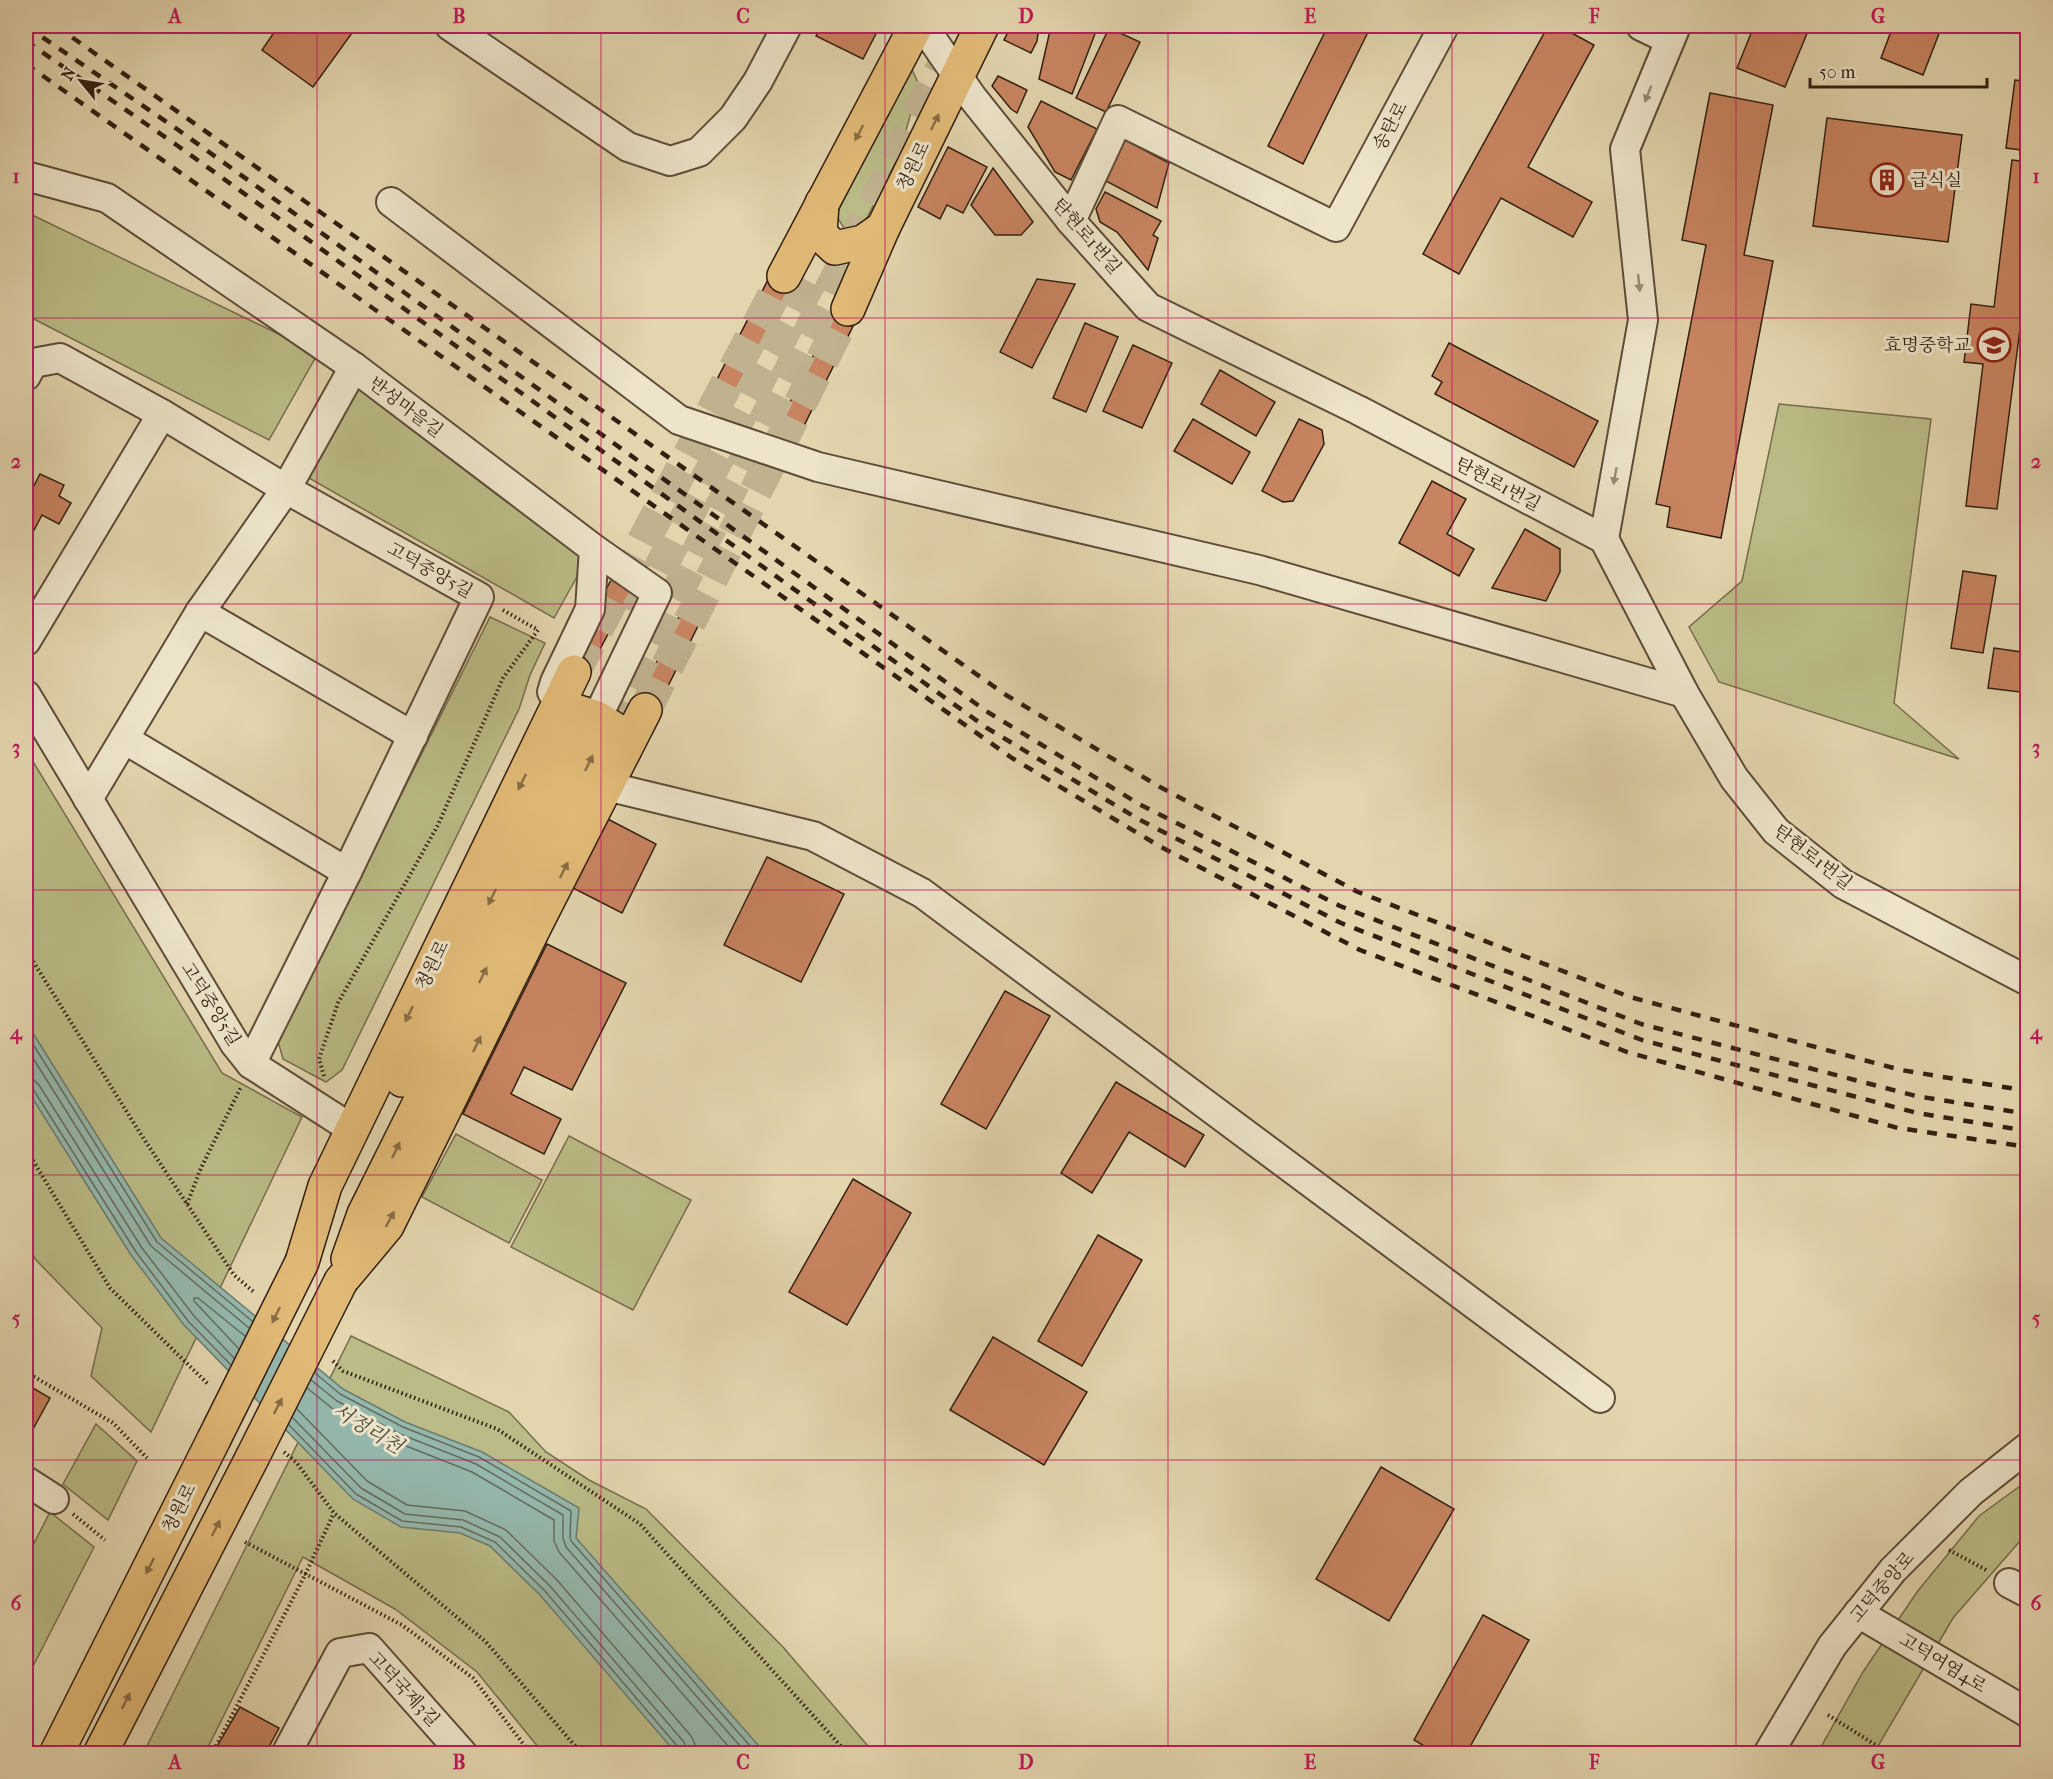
<svg xmlns="http://www.w3.org/2000/svg" width="2053" height="1779" viewBox="0 0 2053 1779" font-family="'IM FELL French Canon','Noto Serif KR',serif">
  <style>
    .green { fill: #babb86; stroke: #766d4c; stroke-width: 1.5 }
    .water { fill: #95b8ad; stroke: #6d7b6f; stroke-width: 1.5 }
    .lines { fill: none; stroke-linecap: round; stroke-linejoin: round }
    .shore { stroke: #646c5f; stroke-width: 1.5 }
    .building { fill: #c88461; stroke: #321f11; stroke-width: 1.5 }
    .major-tunnel { stroke: #c0b18f; stroke-width: 33; stroke-dasharray: 33 16; stroke-linecap: butt }
    .minor-casing { stroke: #5e4c38; stroke-width: 32 }
    .major-casing { stroke: #321f11; stroke-width: 36 }
    .path { stroke: #321f11; stroke-width: 4; stroke-dasharray: 1.5 3; stroke-linecap: butt }
    .minor { stroke: #ede4ca; stroke-width: 28 }
    .major { stroke: #e2ba77; stroke-width: 33 }
    .rail { stroke: #321f11; stroke-width: 4.5; stroke-dasharray: 10 10; stroke-linecap: butt }
    .major-bridge-casing { stroke: #321f11; stroke-width: 36; stroke-linecap: butt }
    .major-bridge { stroke: #e2ba77; stroke-width: 33 }
    .oneway { fill: #998b77 }
    .oneway2 { fill: #8a6c44 }
    .grid { fill: none; stroke: #c2185b; stroke-width: 1.5; stroke-opacity: 0.55 }
    .labels { text-anchor: middle; stroke-width: 6; stroke-linejoin: round; paint-order: stroke }
    .street-label { font-size: 18px; fill: #321f11; stroke: #ede4ca }
    .poi-label { font-size: 18px; fill: #321f11; stroke: #ede4ca; text-anchor: start }
    .water-label { font-size: 20px; font-style: italic; fill: #504d40; stroke: #ede4ca }
    .neatline { fill: none; stroke: #c2185b; stroke-width: 2 }
    .grid-label { font-size: 20px; text-anchor: middle; font-weight: bold; fill: #c2185b }
  </style>
  <rect width="100%" height="100%" fill="#e3d5ae"/>
  <filter id="stains"><feTurbulence type="fractalNoise" baseFrequency=".00333" numOctaves="4"/><feColorMatrix values="0 0 0 0 .2 0 0 0 0 .09 0 0 0 0 .02 0 0 0 .5 -.17"/></filter>
  <radialGradient id="worn" r=".72"><stop offset=".6" stop-color="#630" stop-opacity="0"/><stop offset="1" stop-color="#630" stop-opacity=".3"/></radialGradient>
  <g class="green">
    <path d="M 911,67 L 919,85 L 898,158 L 862,227 L 845,230 L 836,215 Z"/>
    <path d="M 26,212 L 318,353 L 269,440 L 32,318 L 26,327 Z"/>
    <path d="M 351,377 L 593,548 L 554,618 L 309,478 L 303,454 Z"/>
    <path d="M 1779,404 L 1931,419 L 1894,703 L 1959,759 L 1719,682 L 1689,627 L 1742,581 Z"/>
    <path d="M 490,617 L 545,643 L 530,675 L 519,709 L 342,1070 L 326,1082 L 283,1059 L 278,1041 Z"/>
    <path d="M 26,750 L 222,1073 L 302,1117 L 151,1432 L 91,1376 L 102,1328 L 36,1260 L 26,1242 Z"/>
    <path d="M 456,1134 L 542,1180 L 509,1243 L 422,1197 Z"/>
    <path d="M 569,1136 L 691,1200 L 633,1310 L 511,1247 Z"/>
    <path d="M 351,1336 L 509,1412 L 546,1452 L 589,1480 L 646,1509 L 783,1647 L 874,1753 L 543,1753 L 477,1672 L 395,1609 L 303,1557 L 205,1753 L 143,1754 Z"/>
    <path d="M 96,1424 L 137,1461 L 108,1520 L 63,1484 Z"/>
    <path d="M 2027,1481 L 2027,1533 L 1953,1618 L 1874,1753 L 1817,1754 L 1863,1672 L 1917,1592 L 1979,1516 Z"/>
    <path d="M 50,1512 L 94,1547 L 26,1680 L 26,1559 Z"/>
  </g>
  <path class="water" d="M 26,1022 L 161,1238 L 343,1389 L 405,1422 L 482,1452 L 579,1508 L 576,1538 L 765,1753 L 676,1753 L 540,1595 L 490,1546 L 460,1533 L 401,1527 L 353,1499 L 184,1325 L 131,1255 L 26,1088 Z"/>
  <g class="lines">
    <g class="shore">
      <path d="M 26,1033 L 157,1242 L 252,1321"/>
      <path d="M 26,1047 L 151,1246 L 249,1328"/>
      <path d="M 26,1078 L 34,1080 L 39,1085 L 142,1248 L 194,1316 L 234,1358"/>
      <path d="M 26,1086 L 33,1089 L 136,1252 L 188,1321 L 231,1365"/>
      <path d="M 239,1349 L 194,1301 L 194,1298 L 198,1298 L 245,1336"/>
      <path d="M 315,1373 L 340,1394 L 403,1427 L 479,1457 L 571,1511 L 570,1538 L 572,1542 L 757,1754"/>
      <path d="M 311,1380 L 337,1401 L 400,1434 L 476,1464 L 563,1515 L 563,1538 L 566,1547 L 747,1754"/>
      <path d="M 307,1388 L 333,1409 L 396,1442 L 472,1472 L 554,1520 L 554,1541 L 559,1552 L 735,1754"/>
      <path d="M 297,1409 L 367,1481 L 407,1505 L 465,1511 L 506,1530 L 557,1580 L 691,1736 L 695,1744 L 697,1754"/>
      <path d="M 293,1418 L 361,1488 L 405,1514 L 463,1520 L 500,1537 L 550,1586 L 684,1742 L 688,1754"/>
      <path d="M 289,1425 L 356,1494 L 402,1521 L 461,1527 L 495,1542 L 545,1591 L 678,1747 L 680,1754"/>
    </g>
  </g>
  <g class="building">
    <path d="M 261,26 L 357,26 L 313,87 L 262,50 L 273,34 Z"/>
    <path d="M 822,26 L 877,26 L 879,28 L 863,59 L 816,36 Z"/>
    <path d="M 1011,26 L 1039,26 L 1037,41 L 1031,53 L 1004,40 Z"/>
    <path d="M 1051,26 L 1098,26 L 1072,94 L 1039,79 Z"/>
    <path d="M 1136,26 L 1152,26 L 1149,31 Z"/>
    <path d="M 1328,26 L 1371,26 L 1303,164 L 1268,146 Z"/>
    <path d="M 1548,26 L 1559,26 L 1594,45 L 1528,167 L 1592,202 L 1573,237 L 1501,198 L 1459,274 L 1423,254 Z"/>
    <path d="M 1754,26 L 1810,26 L 1785,87 L 1737,68 Z"/>
    <path d="M 1893,26 L 1942,26 L 1923,75 L 1881,58 Z"/>
    <path d="M 1109,28 L 1140,42 L 1106,112 L 1076,98 Z"/>
    <path d="M 998,76 L 1027,90 L 1017,113 L 1011,109 L 992,86 Z"/>
    <path d="M 2015,80 L 2028,82 L 2028,151 L 2006,148 Z"/>
    <path d="M 1710,93 L 1773,105 L 1744,255 L 1773,261 L 1721,538 L 1667,527 L 1670,507 L 1656,504 L 1706,245 L 1682,240 Z"/>
    <path d="M 1041,101 L 1097,129 L 1071,180 L 1055,172 L 1028,127 Z"/>
    <path d="M 1827,118 L 1962,135 L 1948,242 L 1813,226 Z"/>
    <path d="M 1125,140 L 1169,163 L 1157,208 L 1104,180 Z"/>
    <path d="M 948,147 L 987,167 L 963,213 L 947,205 L 940,219 L 918,207 Z"/>
    <path d="M 2012,160 L 2028,162 L 2028,266 L 1997,509 L 1966,506 L 1983,364 L 1964,362 L 1971,304 L 1994,307 Z"/>
    <path d="M 993,168 L 1033,222 L 1021,235 L 995,235 L 971,205 Z"/>
    <path d="M 1105,192 L 1161,221 L 1153,235 L 1158,238 L 1148,270 L 1117,232 L 1100,222 L 1096,209 Z"/>
    <path d="M 773,270 L 794,281 L 728,410 L 707,399 Z"/>
    <path d="M 1037,279 L 1075,284 L 1032,368 L 1000,352 Z"/>
    <path d="M 839,304 L 859,314 L 795,444 L 774,434 Z"/>
    <path d="M 1085,323 L 1118,337 L 1086,412 L 1053,398 Z"/>
    <path d="M 1449,343 L 1598,421 L 1574,467 L 1435,394 L 1442,382 L 1432,376 Z"/>
    <path d="M 1133,345 L 1172,363 L 1142,428 L 1103,411 Z"/>
    <path d="M 1220,370 L 1275,402 L 1256,436 L 1201,404 Z"/>
    <path d="M 1193,419 L 1250,452 L 1232,484 L 1174,451 Z"/>
    <path d="M 1299,419 L 1322,430 L 1324,444 L 1293,501 L 1283,502 L 1262,491 Z"/>
    <path d="M 40,474 L 64,485 L 59,496 L 71,503 L 59,524 L 42,515 L 33,532 L 26,529 L 26,501 Z"/>
    <path d="M 1432,481 L 1466,499 L 1447,534 L 1474,549 L 1459,576 L 1399,543 Z"/>
    <path d="M 1525,529 L 1560,549 L 1560,572 L 1546,601 L 1492,588 Z"/>
    <path d="M 1963,571 L 1996,576 L 1983,653 L 1951,648 Z"/>
    <path d="M 611,580 L 631,591 L 584,679 L 564,668 Z"/>
    <path d="M 681,613 L 700,622 L 654,714 L 635,705 Z"/>
    <path d="M 1994,648 L 2028,653 L 2028,693 L 1988,688 Z"/>
    <path d="M 602,816 L 656,844 L 622,913 L 567,885 Z"/>
    <path d="M 767,857 L 844,894 L 801,982 L 724,945 Z"/>
    <path d="M 547,944 L 626,983 L 572,1090 L 524,1067 L 511,1094 L 561,1119 L 544,1154 L 463,1114 Z"/>
    <path d="M 1005,991 L 1050,1016 L 986,1129 L 941,1104 Z"/>
    <path d="M 1116,1082 L 1204,1135 L 1185,1167 L 1129,1132 L 1092,1193 L 1061,1173 Z"/>
    <path d="M 853,1179 L 911,1213 L 847,1325 L 789,1292 Z"/>
    <path d="M 1098,1235 L 1142,1260 L 1082,1366 L 1038,1341 Z"/>
    <path d="M 993,1337 L 1087,1392 L 1044,1465 L 950,1410 Z"/>
    <path d="M 26,1384 L 50,1398 L 27,1440 L 26,1439 Z"/>
    <path d="M 1381,1467 L 1454,1509 L 1389,1621 L 1316,1579 Z"/>
    <path d="M 26,1535 L 33,1539 L 26,1553 Z"/>
    <path d="M 1483,1615 L 1529,1640 L 1466,1754 L 1438,1754 L 1414,1740 Z"/>
    <path d="M 240,1707 L 279,1728 L 265,1754 L 226,1754 L 216,1748 Z"/>
  </g>
  <g class="lines">
    <g class="major-tunnel">
      <path d="M 636,614 L 810,282"/>
      <path d="M 574,672 L 784,276"/>
      <path d="M 645,710 L 848,309"/>
      <path d="M 606,729 L 745,461 L 963,26"/>
    </g>
    <g class="minor-casing">
      <g id="minor">
        <path d="M 450,26 L 628,147 L 670,161 L 699,152 L 733,118 L 758,81 L 787,26"/>
        <path d="M 923,26 L 972,97 L 1071,221 L 1148,307 L 1358,410 L 1604,539 L 1684,693 L 1734,778 L 1776,831 L 1843,884 L 2028,981"/>
        <path d="M 1641,26 L 1670,40"/>
        <path d="M 26,176 L 107,198 L 354,367 L 594,549 L 590,609 L 555,682 L 552,692"/>
        <path d="M 391,202 L 679,420 L 818,467 L 1259,570 L 1684,693"/>
        <path d="M 1071,221 L 1118,120 L 1336,227 L 1444,26"/>
        <path d="M 26,376 L 33,363 L 60,358 L 162,414 L 286,489 L 479,597 L 347,872 L 251,1064"/>
        <path d="M 1604,539 L 1643,320 L 1625,149 L 1676,26"/>
        <path d="M 594,549 L 657,593 L 597,718"/>
        <path d="M 200,612 L 413,736"/>
        <path d="M 26,641 L 162,414"/>
        <path d="M 26,695 L 235,1044 L 251,1064 L 352,1129"/>
        <path d="M 124,739 L 347,872"/>
        <path d="M 606,786 L 813,836 L 922,893 L 1600,1398"/>
        <path d="M 88,799 L 200,612 L 286,489 L 354,367"/>
        <path d="M 26,1481 L 54,1499"/>
        <path d="M 2009,1583 L 2028,1593"/>
        <path d="M 1858,1613 L 2028,1713"/>
        <path d="M 286,1754 L 340,1653 L 369,1648 L 463,1754"/>
        <path d="M 1768,1754 L 1832,1646 L 1893,1570 L 1971,1492 L 2028,1447"/>
      </g>
    </g>
    <g class="major-casing">
      <g id="major">
        <path d="M 822,203 L 820,234 L 835,248 L 863,242 L 883,228"/>
        <path d="M 784,276 L 916,26"/>
        <path d="M 848,309 L 883,228 L 982,26"/>
        <path d="M 554,715 L 569,709 L 597,718 L 619,732 L 624,751"/>
        <path d="M 402,1080 L 574,731"/>
        <path d="M 348,1259 L 364,1214 L 597,747"/>
        <path d="M 302,1262 L 325,1186 L 574,672"/>
        <path d="M 341,1281 L 387,1226 L 536,924 L 645,710"/>
        <path d="M 56,1754 L 214,1439"/>
        <path d="M 100,1754 L 252,1458"/>
      </g>
    </g>
    <g class="path">
      <path d="M 26,950 L 140,1133 L 234,1275 L 255,1293"/>
      <path d="M 324,1076 L 319,1059 L 338,1003 L 438,825 L 503,678 L 538,630 L 501,609"/>
      <path d="M 26,1149 L 110,1288 L 209,1385"/>
      <path d="M 187,1204 L 201,1168 L 241,1087"/>
      <path d="M 333,1361 L 343,1371 L 497,1429 L 640,1524 L 848,1754"/>
      <path d="M 26,1372 L 113,1423 L 147,1458"/>
      <path d="M 284,1452 L 296,1462 L 334,1513 L 486,1642 L 582,1754"/>
      <path d="M 73,1514 L 105,1540"/>
      <path d="M 245,1542 L 402,1625 L 473,1678 L 531,1754"/>
      <path d="M 1949,1550 L 1988,1571"/>
      <path d="M 1828,1715 L 1890,1754"/>
      <path d="M 212,1754 L 306,1573 L 334,1513"/>
    </g>
    <use href="#minor" class="minor"/>
    <use href="#major" class="major"/>
    <g class="rail">
      <path d="M 26,26 L 177,129 L 986,711 L 1139,804 L 1340,906 L 1641,1024 L 1916,1096 L 2028,1114"/>
      <path d="M 56,26 L 1006,695 L 1160,787 L 1358,892 L 1630,997 L 1901,1070 L 2028,1091"/>
      <path d="M 26,41 L 178,146 L 987,728 L 1140,820 L 1341,923 L 1642,1040 L 1917,1113 L 2028,1131"/>
      <path d="M 26,64 L 1012,758 L 1161,847 L 1360,950 L 1627,1052 L 1898,1128 L 2028,1147"/>
    </g>
    <g class="major-bridge-casing">
      <g id="major-bridge">
        <path d="M 214,1439 L 302,1262"/>
        <path d="M 252,1458 L 341,1281"/>
      </g>
    </g>
    <use href="#major-bridge" class="major-bridge"/>
  </g>
  <defs><path id="oneway-solid" d="M-6-.8H1V-3.2L6.5 0L1 3.2V.8H-6Z" transform="scale(1.5)"/></defs>
  <g class="oneway">
    <use href="#oneway-solid" transform="translate(1648 94) rotate(112)"/>
    <use href="#oneway-solid" transform="translate(1639 283) rotate(84)"/>
    <use href="#oneway-solid" transform="translate(1615 476) rotate(100)"/>
  </g>
  <g class="oneway2">
    <use href="#oneway-solid" transform="translate(935 122) rotate(-64)"/>
    <use href="#oneway-solid" transform="translate(859 133) rotate(118)"/>
    <use href="#oneway-solid" transform="translate(589 763) rotate(-64)"/>
    <use href="#oneway-solid" transform="translate(522 782) rotate(116)"/>
    <use href="#oneway-solid" transform="translate(564 870) rotate(-63)"/>
    <use href="#oneway-solid" transform="translate(492 897) rotate(116)"/>
    <use href="#oneway-solid" transform="translate(483 975) rotate(-64)"/>
    <use href="#oneway-solid" transform="translate(409 1014) rotate(116)"/>
    <use href="#oneway-solid" transform="translate(477 1044) rotate(-64)"/>
    <use href="#oneway-solid" transform="translate(396 1150) rotate(-64)"/>
    <use href="#oneway-solid" transform="translate(390 1219) rotate(-62)"/>
    <use href="#oneway-solid" transform="translate(276 1315) rotate(116)"/>
    <use href="#oneway-solid" transform="translate(278 1406) rotate(-63)"/>
    <use href="#oneway-solid" transform="translate(216 1528) rotate(-63)"/>
    <use href="#oneway-solid" transform="translate(150 1566) rotate(117)"/>
    <use href="#oneway-solid" transform="translate(126 1701) rotate(-63)"/>
  </g>
  <path class="grid" d="M 317,26 L 317,1754M 601,26 L 601,1754M 885,26 L 885,1754M 1168,26 L 1168,1754M 1452,26 L 1452,1754M 1736,26 L 1736,1754M 26,318 L 2028,318M 26,604 L 2028,604M 26,890 L 2028,890M 26,1175 L 2028,1175M 26,1460 L 2028,1460"/>
  <defs>
    <g id="building-ring" transform="scale(1.725)"><circle r="9.5" fill="#ede4ca" stroke="#8f2418" stroke-width="1.5"/><path d="M-4-6H4V6H1V3H-1V6H-4ZM-2.5-4.3h1.7v1.8h-1.7ZM.8-4.3h1.7v1.8H.8ZM-2.5-1h1.7V.8h-1.7ZM.8-1h1.7V.8H.8Z" fill="#8f2418"/></g>
    <g id="school-ring" transform="scale(1.725)"><circle r="9.5" fill="#ede4ca" stroke="#8f2418" stroke-width="1.5"/><path d="M0-5L7-2L0 1L-7-2ZM-4 1L0 2.5L4 1V4Q0 6-4 4Z" fill="#8f2418"/></g>
  </defs>
  <g fill-rule="evenodd">
    <use href="#building-ring" x="1887" y="180"/>
    <use href="#school-ring" x="1994" y="345"/>
  </g>
  <g class="labels">
    <g class="street-label">
      <text transform="translate(1390 126) rotate(-62)" y="6">송탄로</text>
      <text transform="translate(913 166) rotate(-64)" y="6">청원로</text>
      <text transform="translate(1087 236) rotate(49)" y="6">탄현로1번길</text>
      <text transform="translate(406 407) rotate(37)" y="6">반성마을길</text>
      <text transform="translate(1498 484) rotate(28)" y="6">탄현로1번길</text>
      <text transform="translate(430 570) rotate(29)" y="6">고덕중앙5길</text>
      <text transform="translate(1813 857) rotate(38)" y="6">탄현로1번길</text>
      <text transform="translate(432 965) rotate(-64)" y="6">청원로</text>
      <text transform="translate(211 1004) rotate(58)" y="6">고덕중앙5길</text>
      <text transform="translate(179 1508) rotate(-63)" y="6">청원로</text>
      <text transform="translate(1882 1587) rotate(-49)" y="6">고덕중앙로</text>
      <text transform="translate(1943 1663) rotate(31)" y="6">고덕여염4로</text>
      <text transform="translate(404 1689) rotate(47)" y="6">고덕국제3길</text>
    </g>
    <g class="poi-label">
      <text x="1910" y="186">급식실</text>
      <text x="1971" y="351" text-anchor="end">효명중학교</text>
    </g>
    <g class="water-label">
      <text transform="translate(368 1428) rotate(31)" y="7">서정리천</text>
    </g>
  </g>
  <rect width="2053" height="1779" fill="none" stroke="#e3d5ae" stroke-width="66"/>
  <g transform="translate(81 81) rotate(300)" stroke="#ede4ca" stroke-width="4.5" paint-order="stroke">
  <path d="M0-4.5L10 22L0 15L-10 22Z" fill="#321f11"/>
  <text y="-9" font-size="16" font-weight="bold" text-anchor="middle" fill="#321f11">N</text>
  </g>
  <path d="M1810 78v9h177v-9" fill="none" stroke="#321f11" stroke-width="3"/>
  <text x="1819" y="78" font-size="18" fill="#321f11" stroke="#ede4ca" stroke-width="4.5" paint-order="stroke">50 m</text>
  <rect x="33" y="33" width="1987" height="1713" class="neatline"/>
  <g class="grid-label">
    <text x="175" y="23">A</text>
    <text x="459" y="23">B</text>
    <text x="743" y="23">C</text>
    <text x="1026" y="23">D</text>
    <text x="1310" y="23">E</text>
    <text x="1594" y="23">F</text>
    <text x="1878" y="23">G</text>
    <text x="16" y="183">1</text>
    <text x="2036" y="183">1</text>
    <text x="16" y="468">2</text>
    <text x="2036" y="468">2</text>
    <text x="16" y="754">3</text>
    <text x="2036" y="754">3</text>
    <text x="16" y="1039">4</text>
    <text x="2036" y="1039">4</text>
    <text x="16" y="1325">5</text>
    <text x="2036" y="1325">5</text>
    <text x="16" y="1610">6</text>
    <text x="2036" y="1610">6</text>
    <text x="175" y="1769">A</text>
    <text x="459" y="1769">B</text>
    <text x="743" y="1769">C</text>
    <text x="1026" y="1769">D</text>
    <text x="1310" y="1769">E</text>
    <text x="1594" y="1769">F</text>
    <text x="1878" y="1769">G</text>
  </g>
  <rect width="100%" height="100%" filter="url(#stains)"/>
  <rect width="100%" height="100%" fill="url(#worn)"/>
</svg>
